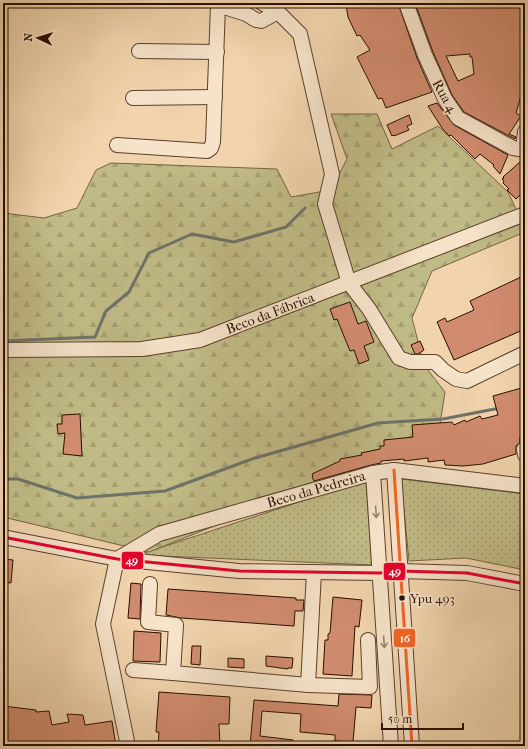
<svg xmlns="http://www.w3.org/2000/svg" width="528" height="749" viewBox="0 0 528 749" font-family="'IM FELL French Canon',serif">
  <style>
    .grass { fill: url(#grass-dots); stroke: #746443 }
    .forest { fill: url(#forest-firs); stroke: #746443 }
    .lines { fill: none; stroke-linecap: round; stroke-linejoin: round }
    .stream { stroke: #6d736a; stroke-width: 3 }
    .building { fill: #d18c6f; stroke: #270e00; fill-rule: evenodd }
    .minor-casing { stroke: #5a402b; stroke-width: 16 }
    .minor { stroke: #f6e3ca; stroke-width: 14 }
    .bus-1-casing { stroke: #f6e3ca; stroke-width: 6 }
    .bus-2-casing { stroke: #f6e3ca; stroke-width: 6 }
    .bus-1 { stroke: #f26522; stroke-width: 3 }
    .bus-2 { stroke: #e4002b; stroke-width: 3 }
    .oneway { stroke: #99836f }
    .bus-dot { fill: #270e00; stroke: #f6e3ca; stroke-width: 1.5 }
    .labels { text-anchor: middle; stroke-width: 3; stroke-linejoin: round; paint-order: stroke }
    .bus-label { font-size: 13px; fill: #270e00; stroke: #f6e3ca; text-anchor: start }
    .street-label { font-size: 14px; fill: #270e00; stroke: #f6e3ca }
    .line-badge { stroke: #f6e3ca; stroke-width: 1.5 }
    .badge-label { font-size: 11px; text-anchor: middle; font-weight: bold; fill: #fff }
  </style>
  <defs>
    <pattern id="grass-dots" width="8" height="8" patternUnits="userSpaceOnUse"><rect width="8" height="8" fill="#c0bb86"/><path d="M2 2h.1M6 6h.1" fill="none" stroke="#a5a072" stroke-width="1.8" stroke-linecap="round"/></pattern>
    <pattern id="forest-firs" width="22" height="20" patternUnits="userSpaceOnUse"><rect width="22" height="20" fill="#c0bb86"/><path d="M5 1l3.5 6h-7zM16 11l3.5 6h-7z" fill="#a5a072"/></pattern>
  </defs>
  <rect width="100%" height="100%" fill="#f1d4ad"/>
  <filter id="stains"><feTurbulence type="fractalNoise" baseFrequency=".005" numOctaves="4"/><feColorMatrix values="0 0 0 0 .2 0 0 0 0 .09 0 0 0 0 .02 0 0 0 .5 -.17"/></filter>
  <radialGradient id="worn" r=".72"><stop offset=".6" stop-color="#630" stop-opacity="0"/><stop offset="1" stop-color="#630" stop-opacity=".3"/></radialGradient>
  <g class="grass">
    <path d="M 401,479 L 525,494 L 525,570 L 466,558 L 409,561 Z"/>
    <path d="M 366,480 L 372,565 L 138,555 Z"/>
  </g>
  <path class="forest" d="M 331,114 L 377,114 L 392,149 L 438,126 L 508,192 L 525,228 L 525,232 L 432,271 L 412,318 L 424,365 L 445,392 L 438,437 L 149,552 L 3,517 L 3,213 L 44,218 L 77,208 L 96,170 L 111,163 L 277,169 L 291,197 L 331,190 L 347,159 Z"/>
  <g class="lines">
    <g class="stream">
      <path d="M 3,341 L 95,337 L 106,311 L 129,292 L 149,253 L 192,234 L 234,242 L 286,227 L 305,208"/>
      <path d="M 3,479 L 18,479 L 77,498 L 165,491 L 252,459 L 378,423 L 443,419 L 500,408"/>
    </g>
  </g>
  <g class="building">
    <path d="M 353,3 L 398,3 L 417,58 L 432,92 L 386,108 L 382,98 L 378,99 L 357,57 L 370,50 L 360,35 L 357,36 L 348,17 L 346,4 Z"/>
    <path d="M 415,3 L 489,3 L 500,4 L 500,3 L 525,3 L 525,44 L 520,79 L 525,79 L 525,89 L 523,89 L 516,113 L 521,116 L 509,134 L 516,137 L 515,139 L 464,112 L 452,95 L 433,52 ZM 470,54 L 470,57 L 472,57 L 474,74 L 458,81 L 446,56 Z"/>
    <path d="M 437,103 L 454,125 L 508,155 L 500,174 L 493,166 L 494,165 L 480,154 L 475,159 L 451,135 L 449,136 L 442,128 L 428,106 Z"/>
    <path d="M 409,115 L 412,124 L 407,126 L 409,130 L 394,136 L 393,135 L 392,136 L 387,125 Z"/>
    <path d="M 520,162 L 525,168 L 525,190 L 516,199 L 507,190 L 509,189 L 503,183 L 504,181 L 502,179 L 504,178 L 503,177 Z"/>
    <path d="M 521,277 L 523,281 L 525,280 L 525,329 L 454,360 L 437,322 L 445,318 L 447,322 L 474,310 L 470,301 Z"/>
    <path d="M 350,302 L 358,324 L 366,321 L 374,342 L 364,346 L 369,360 L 359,364 L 354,350 L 350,351 L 337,319 L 334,320 L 330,309 Z"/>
    <path d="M 420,341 L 424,350 L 418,354 L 415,354 L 411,345 Z"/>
    <path d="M 525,387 L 525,436 L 520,437 L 520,442 L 516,446 L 516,454 L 483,464 L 463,466 L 445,465 L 444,460 L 428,462 L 428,458 L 404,461 L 404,459 L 381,461 L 381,463 L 371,465 L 314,481 L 312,477 L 313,476 L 312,474 L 340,461 L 340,459 L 362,455 L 361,453 L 380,449 L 380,446 L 384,446 L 384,440 L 413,437 L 412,425 L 452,422 L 454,425 L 465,420 L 466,422 L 480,416 L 482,419 L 498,415 L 493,396 Z"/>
    <path d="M 80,414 L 82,456 L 63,454 L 65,433 L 58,434 L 57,424 L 62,424 L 62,415 Z"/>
    <path d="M 3,559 L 13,560 L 11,583 L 3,582 Z"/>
    <path d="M 131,583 L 141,584 L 140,619 L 128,618 Z"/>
    <path d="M 168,589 L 296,598 L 296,600 L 304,600 L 303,611 L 295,611 L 294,626 L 181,618 L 166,615 Z"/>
    <path d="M 333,597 L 362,600 L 359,627 L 355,626 L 352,676 L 323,674 L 325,640 L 328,640 L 328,634 L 330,633 Z"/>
    <path d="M 134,631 L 161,633 L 160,662 L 133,661 Z"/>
    <path d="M 192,646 L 201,646 L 200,665 L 191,664 Z"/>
    <path d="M 266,656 L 293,658 L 292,668 L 288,668 L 288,669 L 266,666 Z"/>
    <path d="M 228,658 L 244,659 L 244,668 L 228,667 Z"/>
    <path d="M 159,692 L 230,697 L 229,724 L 219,724 L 220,746 L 158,746 L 159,732 L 156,732 Z"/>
    <path d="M 339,694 L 372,695 L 371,708 L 356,707 L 353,742 L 335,741 L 335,735 L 300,732 L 301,714 L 262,711 L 260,736 L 293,740 L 292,746 L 250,746 L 254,700 L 338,706 Z"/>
    <path d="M 3,706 L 36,710 L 36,712 L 49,711 L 52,725 L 69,722 L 67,714 L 83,715 L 85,725 L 112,721 L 116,746 L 3,746 Z"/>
  </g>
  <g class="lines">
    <g class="minor-casing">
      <g id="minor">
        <path d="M 262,3 L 278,12 L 300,34 L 332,174 L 325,204 L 349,283 L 369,309 L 399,358 L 410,362 L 435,362 L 443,370 L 456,379 L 467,381 L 525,353"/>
        <path d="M 406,3 L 425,55 L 445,99 L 458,118 L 513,148 L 525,150"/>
        <path d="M 218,5 L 246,14 L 256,20 L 261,21 L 278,12"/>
        <path d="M 139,51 L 217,52"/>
        <path d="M 133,98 L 215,97"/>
        <path d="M 117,145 L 207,151 L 211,148 L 213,142 L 218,5 L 216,3"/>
        <path d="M 523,149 L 525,132"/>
        <path d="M 3,350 L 142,349 L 200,340 L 525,214"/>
        <path d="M 524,449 L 525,455"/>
        <path d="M 394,470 L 412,746"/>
        <path d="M 373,473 L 391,746"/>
        <path d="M 3,537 L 117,559 L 239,571 L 380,573 L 401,571 L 467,573 L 525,584"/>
        <path d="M 150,584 L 148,622 L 176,625 L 173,673 L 308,685 L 314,572"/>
        <path d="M 133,670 L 173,673"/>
        <path d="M 308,685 L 370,687 L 368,640"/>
        <path d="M 128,746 L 103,624 L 117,559 L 159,534 L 373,473 L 394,470 L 525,486"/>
      </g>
    </g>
    <use href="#minor" class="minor"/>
    <g class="bus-1-casing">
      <path id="bus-1" d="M 394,470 L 412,746"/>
    </g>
    <g class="bus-2-casing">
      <path id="bus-2" d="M 3,537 L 117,559 L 239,571 L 380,573 L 401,571 L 467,573 L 525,584"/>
    </g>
    <use href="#bus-1" class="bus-1"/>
    <use href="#bus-2" class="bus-2"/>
  </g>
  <defs><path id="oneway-shaft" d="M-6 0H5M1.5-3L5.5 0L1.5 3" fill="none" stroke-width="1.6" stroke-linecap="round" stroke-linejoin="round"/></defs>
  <g class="oneway">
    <use href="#oneway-shaft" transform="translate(376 512) rotate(86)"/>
    <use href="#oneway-shaft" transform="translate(384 642) rotate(86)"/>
  </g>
  <circle class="bus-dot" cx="402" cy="598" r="3.5"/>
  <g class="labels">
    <g class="bus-label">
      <text x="410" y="603">Ypu 493</text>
    </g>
    <g class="street-label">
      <text transform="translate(445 96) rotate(61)" y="5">Rua 4</text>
      <text transform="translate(270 313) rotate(-21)" y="5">Beco da Fábrica</text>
      <text transform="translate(316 489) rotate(-16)" y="5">Beco da Pedreira</text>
    </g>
  </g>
  <g class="line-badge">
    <rect x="121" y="551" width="23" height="19" rx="4" fill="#e4002b"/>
    <rect x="383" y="562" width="23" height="19" rx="4" fill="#e4002b"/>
    <rect x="393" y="628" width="23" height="20" rx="4" fill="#f26522"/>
  </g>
  <g class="badge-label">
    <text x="132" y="564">49</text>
    <text x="395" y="575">49</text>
    <text x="405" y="642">16</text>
  </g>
  <rect width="528" height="749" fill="none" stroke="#f1d4ad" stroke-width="16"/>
  <rect x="4" y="4" width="520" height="741" fill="none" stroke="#270e00" stroke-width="2"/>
  <rect x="8" y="8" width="512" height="733" fill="none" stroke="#270e00"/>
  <g transform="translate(38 38) rotate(274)" stroke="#f6e3ca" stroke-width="3" paint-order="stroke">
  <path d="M0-3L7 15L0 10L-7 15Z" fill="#270e00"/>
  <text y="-6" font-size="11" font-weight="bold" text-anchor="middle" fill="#270e00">N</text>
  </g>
  <path d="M382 723v6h81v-6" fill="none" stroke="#270e00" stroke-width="2"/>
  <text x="388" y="723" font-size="12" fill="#270e00" stroke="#f6e3ca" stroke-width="3" paint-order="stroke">50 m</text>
  <rect width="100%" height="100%" filter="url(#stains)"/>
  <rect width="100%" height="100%" fill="url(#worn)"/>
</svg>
